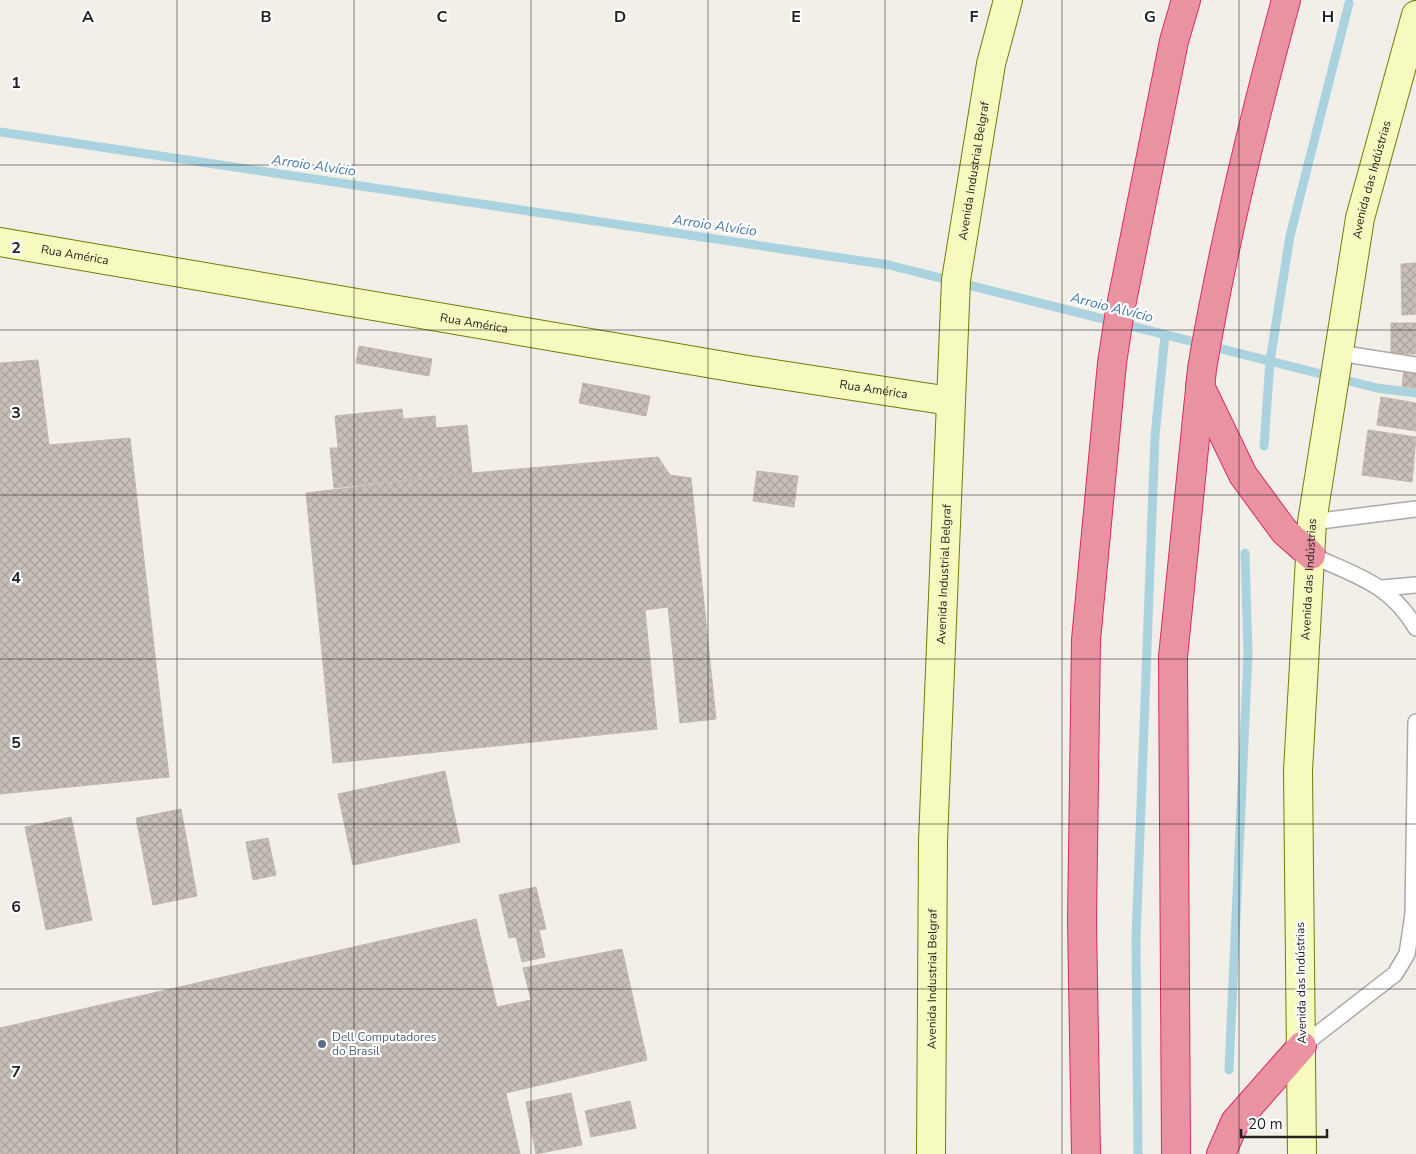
<svg xmlns="http://www.w3.org/2000/svg" width="1416" height="1154" viewBox="0 0 1416 1154" font-family="'Nunito Sans',sans-serif">
  <style>
    .lines { fill: none; stroke-linecap: round; stroke-linejoin: round }
    .stream { stroke: #aad3df; stroke-width: 9 }
    .building { fill: url(#building-cross-hatch); stroke: #c4b6ab }
    .lane-casing { stroke: #a9a9a9; stroke-width: 18 }
    .secondary-casing { stroke: #707d05; stroke-width: 30 }
    .highway-casing { stroke: #dc2a67; stroke-width: 30 }
    .lane { stroke: #fff; stroke-width: 15 }
    .secondary { stroke: #f7fabf; stroke-width: 28 }
    .highway { stroke: #e892a2; stroke-width: 28 }
    .grid { fill: none; stroke: #222; stroke-width: 1; stroke-opacity: 0.55 }
    .service-dot { fill: #5c6f8a; stroke: #fff; stroke-width: 2 }
    .labels { text-anchor: middle; stroke-width: 4.5; stroke-linejoin: round; paint-order: stroke }
    .street-label { font-size: 12px; fill: #222; stroke: #fff }
    .service-label { font-size: 12px; fill: #4e5e75; stroke: #fff; text-anchor: start }
    .water-label { font-size: 14px; font-style: italic; fill: #4a7aab; stroke: #fff }
    .grid-label { font-size: 16px; text-anchor: middle; font-weight: bold; fill: #222; stroke: #fff; stroke-width: 4.5; stroke-linejoin: round; paint-order: stroke }
  </style>
  <defs>
    <pattern id="building-cross-hatch" width="8" height="8" patternUnits="userSpaceOnUse" patternTransform="scale(1.25)"><rect width="8" height="8" fill="#c7bfb8"/><path d="M0 0l8 8M0 8l8-8" fill="none" stroke="#aba49e"/></pattern>
  </defs>
  <rect width="100%" height="100%" fill="#f2efe9"/>
  <g class="lines">
    <g class="stream">
      <path d="M 0,132 L 889,265 L 1377,388 L 1416,393"/>
      <path d="M 1264,446 L 1270,361 L 1290,236 L 1349,3"/>
      <path d="M 1229,1070 L 1248,654 L 1245,553"/>
      <path d="M 1138,1154 L 1136,939 L 1155,436 L 1165,335"/>
    </g>
  </g>
  <g class="building">
    <path d="M 1416,263 L 1416,314 L 1402,315 L 1401,264 Z"/>
    <rect x="1391" y="323" width="25" height="31"/>
    <path d="M 359,346 L 432,359 L 429,376 L 356,363 Z"/>
    <path d="M 38,360 L 49,445 L 130,438 L 169,777 L 0,794 L 0,363 Z"/>
    <path d="M 1404,369 L 1416,371 L 1416,388 L 1402,386 Z"/>
    <path d="M 583,383 L 650,396 L 646,416 L 579,403 Z"/>
    <path d="M 1381,397 L 1416,403 L 1416,431 L 1377,425 Z"/>
    <path d="M 402,409 L 403,419 L 435,416 L 436,428 L 467,425 L 472,473 L 334,488 L 330,448 L 338,448 L 335,416 Z"/>
    <path d="M 1368,430 L 1416,437 L 1412,482 L 1362,475 Z"/>
    <path d="M 658,457 L 670,475 L 691,478 L 716,719 L 680,723 L 668,607 L 645,610 L 657,729 L 333,763 L 306,493 L 472,473 Z"/>
    <path d="M 757,471 L 798,476 L 794,507 L 753,501 Z"/>
    <path d="M 445,771 L 460,842 L 353,865 L 338,794 Z"/>
    <path d="M 181,809 L 197,896 L 153,905 L 136,818 Z"/>
    <path d="M 71,817 L 92,920 L 46,930 L 25,827 Z"/>
    <path d="M 268,838 L 276,875 L 253,880 L 246,842 Z"/>
    <path d="M 536,887 L 546,929 L 539,930 L 545,957 L 522,962 L 516,937 L 509,938 L 499,895 Z"/>
    <path d="M 476,919 L 497,1007 L 531,1000 L 523,968 L 622,949 L 647,1060 L 506,1093 L 520,1154 L 0,1154 L 0,1028 Z"/>
    <path d="M 571,1093 L 582,1145 L 536,1154 L 526,1102 Z"/>
    <path d="M 630,1101 L 636,1128 L 591,1137 L 585,1111 Z"/>
  </g>
  <g class="lines">
    <g class="lane-casing">
      <g id="lane">
        <path d="M 1339,353 L 1416,365"/>
        <path d="M 1312,522 L 1416,509"/>
        <path d="M 1311,555 C 1356,576 1389,583 1416,628"/>
        <path d="M 1382,588 L 1416,585"/>
        <path d="M 1302,1046 L 1395,974 L 1407,954 L 1413,914 L 1416,722"/>
      </g>
    </g>
    <g class="secondary-casing">
      <g id="secondary">
        <path id="s1" d="M 0,242 L 748,370 L 950,401"/>
        <path id="s2" d="M 931,1154 L 933,841 L 956,280 L 991,64 L 1008,0"/>
        <path id="s3" d="M 1302,1154 L 1298,771 L 1312,522 L 1360,218 L 1416,15"/>
      </g>
    </g>
    <g class="highway-casing">
      <g id="highway">
        <path d="M 1200,386 L 1243,475 L 1284,531 L 1311,555"/>
        <path d="M 1086,1154 L 1082,921 L 1086,640 L 1112,363 L 1120,311 L 1174,41 L 1186,0"/>
        <path d="M 1176,1154 L 1173,657 L 1202,369 C 1223,244 1253,122 1286,0"/>
        <path d="M 1221,1154 L 1235,1122 L 1302,1046"/>
      </g>
    </g>
    <use href="#lane" class="lane"/>
    <use href="#secondary" class="secondary"/>
    <use href="#highway" class="highway"/>
  </g>
  <path class="grid" d="M 177,0 L 177,1154M 354,0 L 354,1154M 531,0 L 531,1154M 708,0 L 708,1154M 885,0 L 885,1154M 1062,0 L 1062,1154M 1239,0 L 1239,1154M 0,165 L 1416,165M 0,330 L 1416,330M 0,495 L 1416,495M 0,659 L 1416,659M 0,824 L 1416,824M 0,989 L 1416,989"/>
  <circle class="service-dot" cx="322" cy="1044" r="5"/>
  <g class="labels">
    <g class="street-label">
      <text dy="4" stroke="none"><textPath href="#s2" startOffset="985">Avenida Industrial Belgraf</textPath></text>
      <text dy="4" stroke="none"><textPath href="#s3" startOffset="980">Avenida das Indústrias</textPath></text>
      <text dy="4" stroke="none"><textPath href="#s1" startOffset="76">Rua América</textPath></text>
      <text dy="4" stroke="none"><textPath href="#s1" startOffset="481">Rua América</textPath></text>
      <text dy="4" stroke="none"><textPath href="#s1" startOffset="886">Rua América</textPath></text>
      <text dy="4" stroke="none"><textPath href="#s2" startOffset="580">Avenida Industrial Belgraf</textPath></text>
      <text dy="4" stroke="none"><textPath href="#s3" startOffset="575">Avenida das Indústrias</textPath></text>
      <text dy="4" stroke="none"><textPath href="#s2" startOffset="175">Avenida Industrial Belgraf</textPath></text>
      <text transform="translate(1301 983) rotate(-91)" y="4">Avenida das Indústrias</text>
    </g>
    <g class="service-label">
      <text x="332" y="1041">Dell Computadores<tspan x="332" dy="14">do Brasil</tspan></text>
    </g>
    <g class="water-label">
      <text transform="translate(314 165) rotate(8)" y="5">Arroio Alvício</text>
      <text transform="translate(715 225) rotate(8)" y="5">Arroio Alvício</text>
      <text transform="translate(1112 307) rotate(14)" y="5">Arroio Alvício</text>
    </g>
  </g>
  <g class="grid-label">
    <text x="88" y="22">A</text>
    <text x="266" y="22">B</text>
    <text x="442" y="22">C</text>
    <text x="620" y="22">D</text>
    <text x="796" y="22">E</text>
    <text x="974" y="22">F</text>
    <text x="1150" y="22">G</text>
    <text x="1328" y="22">H</text>
    <text x="16" y="88">1</text>
    <text x="16" y="253">2</text>
    <text x="16" y="418">3</text>
    <text x="16" y="583">4</text>
    <text x="16" y="748">5</text>
    <text x="16" y="912">6</text>
    <text x="16" y="1077">7</text>
  </g>
  <path d="M1241 1129v8h86v-8" fill="none" stroke="#222222" stroke-width="2.5"/>
  <text x="1248" y="1129" font-size="15" fill="#222222" stroke="#ffffff" stroke-width="4" paint-order="stroke">20 m</text>
</svg>
